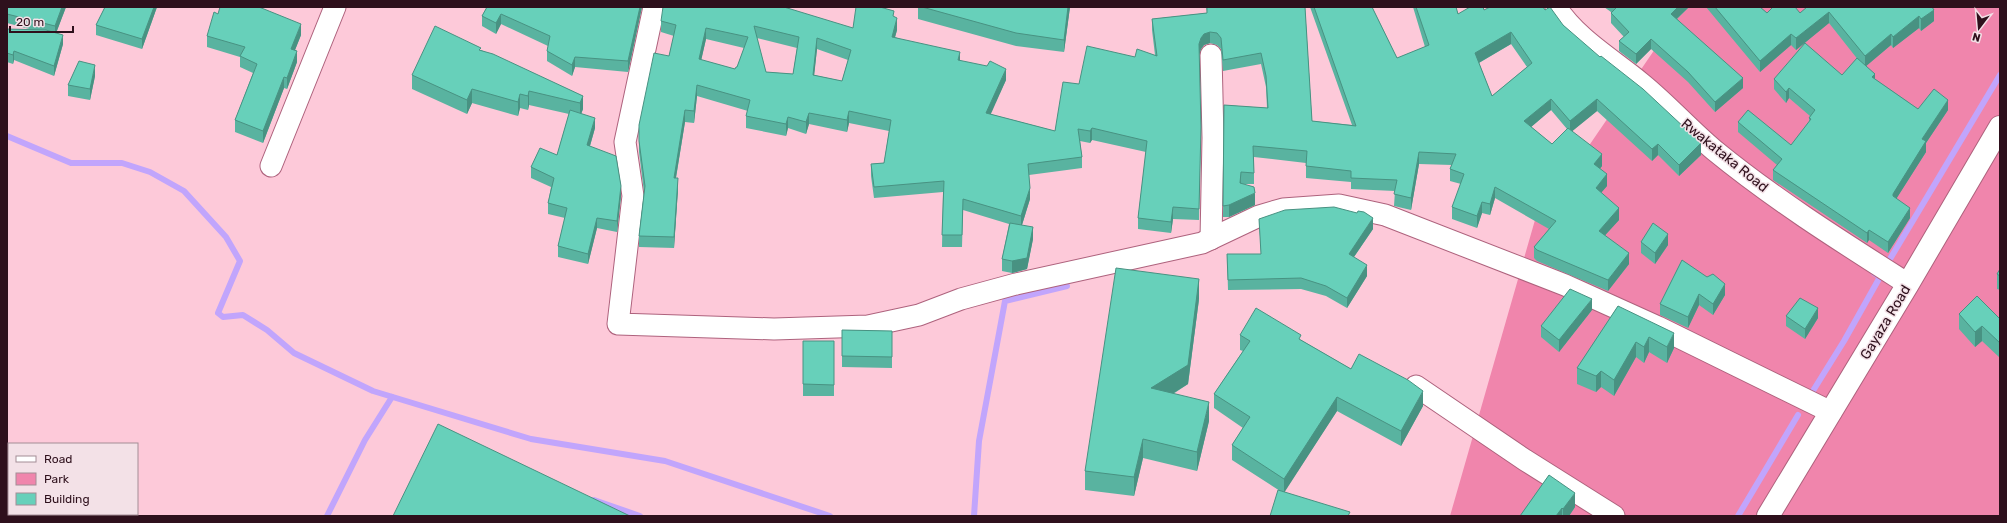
<svg xmlns="http://www.w3.org/2000/svg" width="2007" height="523" viewBox="0 0 2007 523" font-family="Rubik,sans-serif">
  <style>
    .green { fill: #f085ac }
    .lines { fill: none; stroke-linecap: round; stroke-linejoin: round }
    .stream { stroke: #c1a5fc; stroke-width: 6 }
    .street-casing { stroke: #ae627d; stroke-width: 23 }
    .primary-casing { stroke: #ae627d; stroke-width: 24 }
    .street { stroke: #fff; stroke-width: 21 }
    .primary { stroke: #fff; stroke-width: 22 }
    .wall { fill: #59b3a0; fill-rule: evenodd }
    .shaded-wall { fill: #489282 }
    .building { fill: #67d0ba; stroke: #489282; fill-rule: evenodd }
    .labels { text-anchor: middle; stroke-width: 3; stroke-linejoin: round; paint-order: stroke }
    .street-label { font-size: 14px; fill: #2e101c; stroke: #f3e1e7 }
  </style>
  <rect width="100%" height="100%" fill="#fdc9d9"/>
  <path class="green" d="M 1677,7 L 2000,7 L 2000,516 L 1450,516 L 1535,220 L 1543,213 L 1670,27 Z"/>
  <g class="lines">
    <g class="stream">
      <path d="M 7,136 L 71,163 L 122,163 L 150,172 L 184,191 L 226,237 L 240,261 L 218,313 L 223,317 L 243,315 L 267,330 L 294,353 L 373,391 L 531,439 L 665,461 L 830,516"/>
      <path d="M 1884,263 L 1887,264 L 2000,75"/>
      <path d="M 1811,394 L 1844,341 L 1880,277 L 1874,273"/>
      <path d="M 594,500 L 640,516"/>
      <path d="M 327,516 L 365,440 L 392,397"/>
      <path d="M 974,516 L 979,441 L 1005,301 L 1067,286"/>
      <path d="M 1738,516 L 1798,415"/>
    </g>
    <g class="street-casing">
      <g id="street">
        <path d="M 654,7 L 625,142 L 633,196 L 618,324 L 774,329 L 868,326 L 919,315 L 961,299 L 1016,284 L 1202,243 L 1259,216 L 1283,209 L 1339,205 L 1385,215 L 1565,285 L 1658,327 L 1831,412"/>
        <path d="M 1556,7 C 1577,39 1612,59 1641,83 C 1667,104 1689,129 1714,150 C 1775,200 1842,242 1908,284"/>
        <path d="M 1211,55 L 1213,138 L 1211,239"/>
        <path d="M 271,166 L 335,7"/>
        <path d="M 1416,386 L 1525,460 L 1614,516"/>
      </g>
    </g>
    <g class="primary-casing">
      <path id="primary" d="M 1768,516 L 1908,284 L 2000,127"/>
    </g>
    <use href="#street" class="street"/>
    <use href="#primary" class="primary"/>
  </g>
  <g class="wall">
    <path d="M 7,7 L 66,7 L 56,33 L 63,44 L 54,76 L 14,60 L 13,64 L 7,62 L 7,29 L 33,30 L 7,23 Z"/>
    <path d="M 105,7 L 157,7 L 142,49 L 96,35 L 96,25 Z"/>
    <path d="M 487,7 L 642,7 L 628,72 L 575,67 L 572,76 L 547,61 L 547,51 L 548,46 L 501,24 L 496,34 L 482,26 L 482,16 Z"/>
    <path d="M 918,7 L 1070,7 L 1064,52 L 1016,46 L 918,19 Z"/>
    <path d="M 1206,7 L 1305,7 L 1312,121 L 1352,125 L 1310,7 L 1372,7 L 1397,58 L 1425,47 L 1413,7 L 1456,7 L 1458,14 L 1484,10 L 1545,10 L 1563,25 L 1701,155 L 1679,176 L 1658,155 L 1652,161 L 1597,111 L 1572,131 L 1602,166 L 1600,169 L 1607,186 L 1601,192 L 1619,220 L 1605,235 L 1629,264 L 1608,291 L 1537,261 L 1534,258 L 1534,247 L 1549,229 L 1495,198 L 1490,215 L 1482,213 L 1477,228 L 1452,219 L 1452,207 L 1461,184 L 1450,181 L 1450,169 L 1452,165 L 1419,164 L 1411,210 L 1394,206 L 1395,191 L 1351,189 L 1351,182 L 1306,178 L 1306,163 L 1254,157 L 1254,184 L 1242,184 L 1255,205 L 1229,217 L 1223,217 L 1224,105 L 1267,108 L 1266,87 L 1261,64 L 1223,71 L 1221,49 L 1217,45 L 1210,43 L 1204,45 L 1201,49 L 1199,54 L 1201,127 L 1199,220 L 1173,219 L 1171,233 L 1138,229 L 1138,218 L 1146,152 L 1092,140 L 1090,143 L 1080,141 L 1082,157 L 1082,168 L 1029,175 L 1030,199 L 1022,225 L 1033,239 L 1027,269 L 1012,273 L 1002,271 L 1002,259 L 1009,224 L 963,210 L 962,247 L 942,247 L 943,192 L 874,198 L 871,176 L 871,164 L 884,163 L 889,131 L 849,123 L 847,132 L 809,124 L 806,134 L 788,128 L 786,136 L 746,128 L 746,116 L 748,111 L 697,96 L 694,123 L 685,122 L 676,178 L 678,189 L 674,248 L 639,247 L 639,236 L 644,192 L 639,152 L 639,125 L 669,56 L 674,36 L 661,32 L 661,21 L 853,28 L 894,17 L 897,30 L 895,37 L 960,61 L 1006,80 L 990,114 L 1055,131 L 1079,84 L 1135,57 L 1155,55 L 1152,30 L 1152,19 L 1207,13 ZM 757,38 L 797,48 L 793,74 L 766,72 ZM 706,39 L 744,48 L 737,67 L 735,69 L 701,60 ZM 1511,44 L 1527,67 L 1492,96 L 1479,63 ZM 817,49 L 848,60 L 842,81 L 814,75 ZM 1551,110 L 1567,129 L 1552,144 L 1531,127 Z"/>
    <path d="M 1604,7 L 1689,7 L 1677,19 L 1743,88 L 1715,112 L 1688,82 L 1651,49 L 1636,64 L 1619,51 L 1619,41 L 1624,37 L 1611,23 L 1611,12 Z"/>
    <path d="M 1706,7 L 1760,7 L 1767,13 L 1800,13 L 1932,7 L 1934,21 L 1921,31 L 1919,28 L 1893,48 L 1891,45 L 1866,66 L 1875,79 L 1918,109 L 1948,110 L 1926,143 L 1926,152 L 1896,199 L 1910,218 L 1888,253 L 1869,240 L 1867,243 L 1773,180 L 1773,170 L 1777,165 L 1738,132 L 1738,122 L 1791,145 L 1809,122 L 1809,118 L 1810,116 L 1789,98 L 1786,103 L 1774,89 L 1774,79 L 1842,75 L 1859,61 L 1829,23 L 1796,50 L 1791,45 L 1760,72 Z"/>
    <path d="M 301,35 L 295,50 L 297,62 L 287,89 L 284,88 L 263,143 L 235,132 L 235,120 L 253,73 L 240,67 L 240,57 L 207,47 L 207,36 Z"/>
    <path d="M 481,50 L 583,96 L 583,109 L 581,114 L 595,128 L 590,146 L 621,196 L 617,232 L 597,228 L 588,264 L 558,257 L 558,246 L 565,218 L 548,214 L 548,203 L 551,187 L 531,178 L 531,167 L 557,155 L 569,114 L 529,105 L 528,110 L 520,108 L 518,116 L 472,103 L 467,114 L 412,89 L 412,75 Z"/>
    <path d="M 95,76 L 90,100 L 68,96 L 68,85 Z"/>
    <path d="M 1259,219 L 1373,229 L 1354,257 L 1367,276 L 1347,308 L 1326,296 L 1301,289 L 1228,290 L 1227,254 L 1261,254 Z"/>
    <path d="M 1641,242 L 1668,245 L 1655,264 L 1641,253 Z"/>
    <path d="M 1682,260 L 1725,295 L 1713,315 L 1699,305 L 1688,328 L 1660,315 L 1660,304 Z"/>
    <path d="M 2000,269 L 2000,290 L 1997,289 L 1997,274 Z"/>
    <path d="M 1199,299 L 1188,384 L 1173,394 L 1209,421 L 1197,471 L 1143,458 L 1134,496 L 1085,490 L 1085,471 Z"/>
    <path d="M 1618,306 L 1674,348 L 1667,363 L 1649,352 L 1644,363 L 1636,357 L 1614,396 L 1601,387 L 1596,392 L 1577,384 L 1577,368 Z"/>
    <path d="M 1592,310 L 1559,352 L 1541,337 L 1541,326 Z"/>
    <path d="M 1959,314 L 2000,319 L 2000,358 L 1982,341 L 1975,347 L 1959,329 Z"/>
    <path d="M 1786,316 L 1818,318 L 1805,339 L 1786,326 Z"/>
    <path d="M 842,330 L 892,331 L 892,368 L 842,367 Z"/>
    <path d="M 1240,335 L 1301,340 L 1351,369 L 1423,406 L 1401,446 L 1337,411 L 1284,492 L 1350,516 L 1280,491 L 1232,460 L 1232,445 L 1243,428 L 1214,408 L 1214,394 L 1243,351 L 1240,350 Z"/>
    <path d="M 834,341 L 834,396 L 803,396 L 803,384 Z"/>
    <path d="M 1549,475 L 1575,507 L 1569,516 L 1520,516 Z"/>
  </g>
  <g class="shaded-wall">
    <path d="M 62,7 L 66,7 L 55,36 L 55,26 Z"/>
    <path d="M 154,7 L 157,7 L 142,49 L 142,39 Z"/>
    <path d="M 640,7 L 642,7 L 628,72 L 628,61 Z"/>
    <path d="M 1068,7 L 1070,7 L 1064,52 L 1064,40 Z"/>
    <path d="M 1678,7 L 1689,7 L 1671,24 L 1671,14 Z"/>
    <path d="M 1934,10 L 1934,21 L 1921,31 L 1921,19 Z"/>
    <path d="M 1829,12 L 1829,23 L 1796,50 L 1796,38 Z"/>
    <path d="M 501,14 L 501,24 L 496,34 L 496,23 Z"/>
    <path d="M 1919,16 L 1919,28 L 1893,48 L 1893,37 Z"/>
    <path d="M 897,18 L 897,30 L 892,48 L 892,37 Z"/>
    <path d="M 301,24 L 301,35 L 291,60 L 291,49 Z"/>
    <path d="M 706,28 L 706,39 L 699,70 L 699,59 Z"/>
    <path d="M 1210,32 L 1210,43 L 1204,45 L 1201,49 L 1199,55 L 1199,44 L 1201,38 L 1204,34 Z"/>
    <path d="M 1511,32 L 1511,44 L 1475,65 L 1475,53 Z"/>
    <path d="M 1791,34 L 1791,45 L 1760,72 L 1760,61 Z"/>
    <path d="M 1891,34 L 1891,45 L 1865,67 L 1865,56 Z"/>
    <path d="M 63,35 L 63,44 L 54,76 L 54,66 Z"/>
    <path d="M 817,38 L 817,49 L 813,86 L 813,75 Z"/>
    <path d="M 1651,39 L 1651,49 L 1636,64 L 1636,54 Z"/>
    <path d="M 14,51 L 14,60 L 13,64 L 13,55 Z"/>
    <path d="M 297,51 L 297,62 L 287,89 L 287,78 Z"/>
    <path d="M 960,52 L 960,63 L 958,60 Z"/>
    <path d="M 575,57 L 575,67 L 572,76 L 572,65 Z"/>
    <path d="M 95,65 L 95,76 L 90,100 L 90,89 Z"/>
    <path d="M 1006,69 L 1006,80 L 986,125 L 986,113 Z"/>
    <path d="M 1875,74 L 1875,84 L 1872,77 Z"/>
    <path d="M 284,77 L 284,88 L 263,143 L 263,131 Z"/>
    <path d="M 1743,78 L 1743,88 L 1715,112 L 1715,102 Z"/>
    <path d="M 697,85 L 697,96 L 694,123 L 694,111 Z"/>
    <path d="M 1789,88 L 1789,98 L 1786,103 L 1786,92 Z"/>
    <path d="M 472,89 L 472,103 L 467,114 L 467,100 Z"/>
    <path d="M 529,91 L 529,105 L 528,110 L 528,96 Z"/>
    <path d="M 520,94 L 520,108 L 518,116 L 518,102 Z"/>
    <path d="M 583,96 L 583,109 L 580,117 L 580,103 Z"/>
    <path d="M 1551,99 L 1551,110 L 1524,133 L 1524,121 Z"/>
    <path d="M 1597,99 L 1597,111 L 1570,133 L 1570,121 Z"/>
    <path d="M 1948,100 L 1948,110 L 1926,143 L 1926,152 L 1893,204 L 1893,194 L 1922,139 Z"/>
    <path d="M 685,110 L 685,122 L 674,189 L 674,178 Z"/>
    <path d="M 849,111 L 849,123 L 847,132 L 847,120 Z"/>
    <path d="M 809,113 L 809,124 L 806,134 L 806,122 Z"/>
    <path d="M 788,117 L 788,128 L 786,136 L 786,124 Z"/>
    <path d="M 595,118 L 595,128 L 587,156 L 587,145 Z"/>
    <path d="M 1092,128 L 1092,140 L 1090,143 L 1090,131 Z"/>
    <path d="M 1701,143 L 1701,155 L 1679,176 L 1679,165 Z"/>
    <path d="M 1658,144 L 1658,155 L 1652,161 L 1652,149 Z"/>
    <path d="M 1419,152 L 1419,164 L 1411,210 L 1411,198 Z"/>
    <path d="M 1602,154 L 1602,166 L 1594,176 L 1594,164 Z"/>
    <path d="M 1241,172 L 1241,184 L 1240,183 Z"/>
    <path d="M 1607,174 L 1607,186 L 1596,199 L 1596,188 Z"/>
    <path d="M 678,178 L 678,189 L 674,248 L 674,237 Z"/>
    <path d="M 621,186 L 621,196 L 617,232 L 617,221 Z"/>
    <path d="M 1495,187 L 1495,198 L 1490,215 L 1490,204 Z"/>
    <path d="M 1030,188 L 1030,199 L 1021,228 L 1021,216 Z"/>
    <path d="M 1255,193 L 1255,205 L 1229,217 L 1229,205 Z"/>
    <path d="M 1482,202 L 1482,213 L 1477,228 L 1477,216 Z"/>
    <path d="M 1173,207 L 1173,219 L 1171,233 L 1171,222 Z"/>
    <path d="M 1619,208 L 1619,220 L 1599,242 L 1599,231 Z"/>
    <path d="M 1910,208 L 1910,218 L 1888,253 L 1888,242 Z"/>
    <path d="M 597,218 L 597,228 L 588,264 L 588,254 Z"/>
    <path d="M 1373,218 L 1373,229 L 1349,264 L 1349,254 Z"/>
    <path d="M 1033,227 L 1033,239 L 1027,269 L 1012,273 L 1012,261 Z"/>
    <path d="M 1869,230 L 1869,240 L 1867,243 L 1867,233 Z"/>
    <path d="M 1668,234 L 1668,245 L 1655,264 L 1655,253 Z"/>
    <path d="M 1629,253 L 1629,264 L 1608,291 L 1608,280 Z"/>
    <path d="M 1367,265 L 1367,276 L 1347,308 L 1347,298 Z"/>
    <path d="M 1199,279 L 1199,299 L 1188,384 L 1151,407 L 1151,388 Z"/>
    <path d="M 1725,284 L 1725,295 L 1713,315 L 1713,304 Z"/>
    <path d="M 1699,294 L 1699,305 L 1688,328 L 1688,317 Z"/>
    <path d="M 1592,299 L 1592,310 L 1559,352 L 1559,340 Z"/>
    <path d="M 1818,308 L 1818,318 L 1805,339 L 1805,329 Z"/>
    <path d="M 1982,326 L 1982,341 L 1975,347 L 1975,332 Z"/>
    <path d="M 1674,333 L 1674,348 L 1667,363 L 1667,347 Z"/>
    <path d="M 1649,337 L 1649,352 L 1644,363 L 1644,347 Z"/>
    <path d="M 1636,342 L 1636,357 L 1614,396 L 1614,380 Z"/>
    <path d="M 1601,371 L 1601,387 L 1596,392 L 1596,376 Z"/>
    <path d="M 1423,391 L 1423,406 L 1401,446 L 1401,431 Z"/>
    <path d="M 1337,397 L 1337,411 L 1284,493 L 1284,479 Z"/>
    <path d="M 1209,402 L 1209,421 L 1197,471 L 1197,452 Z"/>
    <path d="M 1143,439 L 1143,458 L 1134,496 L 1134,477 Z"/>
    <path d="M 1575,493 L 1575,507 L 1569,516 L 1563,516 L 1563,509 Z"/>
    <path d="M 1562,508 L 1562,516 L 1556,516 Z"/>
  </g>
  <g class="building">
    <path d="M 7,7 L 62,7 L 55,26 L 7,14 Z"/>
    <path d="M 105,7 L 154,7 L 142,39 L 96,25 Z"/>
    <path d="M 220,7 L 259,7 L 301,24 L 291,49 L 297,51 L 287,78 L 284,77 L 263,131 L 235,120 L 257,64 L 240,56 L 245,47 L 207,36 L 214,12 L 218,14 Z"/>
    <path d="M 487,7 L 640,7 L 628,61 L 575,57 L 572,65 L 547,51 L 550,36 L 501,14 L 496,23 L 482,16 Z"/>
    <path d="M 663,7 L 784,7 L 853,28 L 856,7 L 880,7 L 894,11 L 893,16 L 897,18 L 892,37 L 960,52 L 958,60 L 987,66 L 990,61 L 1006,69 L 986,113 L 1055,131 L 1063,82 L 1079,84 L 1087,46 L 1135,57 L 1137,49 L 1157,56 L 1152,19 L 1207,13 L 1207,7 L 1305,7 L 1312,121 L 1356,126 L 1314,7 L 1372,7 L 1397,58 L 1429,45 L 1416,7 L 1456,7 L 1458,14 L 1470,7 L 1483,7 L 1484,10 L 1490,7 L 1543,7 L 1545,10 L 1550,7 L 1563,25 L 1600,57 L 1601,56 L 1643,89 L 1701,143 L 1679,165 L 1658,144 L 1652,149 L 1597,99 L 1570,121 L 1551,99 L 1524,121 L 1552,144 L 1568,128 L 1602,154 L 1594,164 L 1607,174 L 1596,188 L 1619,208 L 1599,231 L 1629,253 L 1608,280 L 1537,250 L 1534,247 L 1556,221 L 1495,187 L 1490,204 L 1482,202 L 1477,216 L 1452,207 L 1464,174 L 1450,169 L 1456,154 L 1419,152 L 1411,198 L 1394,194 L 1397,180 L 1351,178 L 1351,171 L 1306,166 L 1307,151 L 1253,146 L 1254,173 L 1241,172 L 1240,183 L 1254,187 L 1255,193 L 1229,205 L 1223,206 L 1224,105 L 1268,108 L 1266,76 L 1261,53 L 1223,60 L 1221,38 L 1217,33 L 1210,32 L 1204,34 L 1201,38 L 1199,44 L 1201,127 L 1199,209 L 1173,207 L 1171,222 L 1138,218 L 1147,141 L 1092,128 L 1090,131 L 1078,129 L 1082,157 L 1028,164 L 1030,188 L 1021,216 L 963,199 L 962,235 L 942,235 L 944,181 L 874,187 L 871,164 L 884,163 L 891,120 L 849,111 L 847,120 L 809,113 L 806,122 L 788,117 L 786,124 L 746,116 L 750,100 L 697,85 L 694,111 L 685,110 L 674,178 L 678,178 L 674,237 L 639,236 L 645,186 L 639,141 L 639,125 L 654,53 L 669,56 L 676,25 L 661,21 ZM 754,26 L 799,37 L 793,74 L 766,72 ZM 706,28 L 748,37 L 737,67 L 736,67 L 735,69 L 699,59 ZM 1511,32 L 1532,63 L 1492,96 L 1475,53 ZM 817,38 L 851,50 L 842,81 L 813,75 Z"/>
    <path d="M 922,7 L 1068,7 L 1064,40 L 1016,33 Z"/>
    <path d="M 1617,7 L 1678,7 L 1671,14 L 1743,78 L 1715,102 L 1688,72 L 1651,39 L 1636,54 L 1619,41 L 1629,32 L 1611,13 Z"/>
    <path d="M 1715,7 L 1760,7 L 1767,13 L 1773,7 L 1795,7 L 1800,13 L 1807,7 L 1932,7 L 1934,10 L 1921,19 L 1919,16 L 1893,37 L 1891,34 L 1865,56 L 1829,12 L 1796,38 L 1791,34 L 1760,61 Z"/>
    <path d="M 435,26 L 481,48 L 479,50 L 493,54 L 583,96 L 580,103 L 529,91 L 528,96 L 520,94 L 518,102 L 472,89 L 467,100 L 412,75 Z"/>
    <path d="M 7,29 L 46,30 L 63,35 L 54,66 L 14,51 L 13,55 L 7,53 Z"/>
    <path d="M 1805,43 L 1842,75 L 1857,58 L 1875,74 L 1872,77 L 1918,109 L 1934,89 L 1948,100 L 1922,139 L 1926,141 L 1893,194 L 1893,196 L 1910,208 L 1888,242 L 1869,230 L 1867,233 L 1773,170 L 1782,159 L 1738,122 L 1748,110 L 1791,145 L 1811,119 L 1809,118 L 1815,110 L 1789,88 L 1786,92 L 1774,79 Z"/>
    <path d="M 79,61 L 95,65 L 90,89 L 68,85 Z"/>
    <path d="M 570,110 L 595,118 L 587,145 L 616,156 L 621,186 L 617,221 L 597,218 L 588,254 L 558,246 L 567,208 L 548,203 L 554,178 L 531,167 L 540,148 L 557,155 Z"/>
    <path d="M 1334,207 L 1357,213 L 1358,211 L 1364,212 L 1373,218 L 1349,254 L 1367,265 L 1347,298 L 1326,286 L 1301,278 L 1228,280 L 1227,254 L 1261,254 L 1259,219 L 1285,210 Z"/>
    <path d="M 1010,223 L 1033,227 L 1027,258 L 1012,261 L 1002,259 Z"/>
    <path d="M 1653,223 L 1668,234 L 1655,253 L 1641,242 Z"/>
    <path d="M 1682,260 L 1707,277 L 1713,274 L 1725,284 L 1713,304 L 1699,294 L 1688,317 L 1660,304 Z"/>
    <path d="M 1116,268 L 1199,279 L 1188,365 L 1151,388 L 1209,402 L 1197,452 L 1143,439 L 1134,477 L 1085,471 Z"/>
    <path d="M 2000,269 L 2000,276 L 1997,274 Z"/>
    <path d="M 1570,289 L 1592,299 L 1559,340 L 1541,326 Z"/>
    <path d="M 1977,296 L 2000,319 L 2000,343 L 1982,326 L 1975,332 L 1959,314 Z"/>
    <path d="M 1800,298 L 1818,308 L 1805,329 L 1786,316 Z"/>
    <path d="M 1618,306 L 1674,333 L 1667,347 L 1649,337 L 1644,347 L 1636,342 L 1614,380 L 1601,371 L 1596,376 L 1577,368 Z"/>
    <path d="M 1256,308 L 1301,335 L 1299,339 L 1351,369 L 1359,354 L 1408,380 L 1423,391 L 1401,431 L 1337,397 L 1284,479 L 1232,445 L 1250,417 L 1214,394 L 1250,341 L 1240,335 Z"/>
    <path d="M 842,330 L 892,331 L 892,357 L 842,356 Z"/>
    <path d="M 803,341 L 834,341 L 834,385 L 803,384 Z"/>
    <path d="M 438,424 L 630,516 L 393,516 Z"/>
    <path d="M 1549,475 L 1575,493 L 1563,509 L 1562,508 L 1556,516 L 1520,516 Z"/>
    <path d="M 1278,490 L 1350,512 L 1348,516 L 1270,516 Z"/>
  </g>
  <g class="labels">
    <g class="street-label">
      <text transform="translate(1725 155) rotate(39)" y="5">Rwakataka Road</text>
      <text transform="translate(1885 322) rotate(-59)" y="5">Gayaza Road</text>
    </g>
  </g>
  <rect width="2007" height="523" fill="none" stroke="#2e101c" stroke-width="16"/>
  <rect x="8" y="443" width="130" height="72" fill="#f3e1e7" stroke="#a48d96"/>
  <rect x="16" y="456" width="20" height="6" fill="#ffffff" stroke="#a48d96"/>
  <text x="44" y="463" font-size="12" fill="#2e101c">Road</text>
  <rect x="16" y="473" width="20" height="12" fill="#f085ac" stroke="#a48d96"/>
  <text x="44" y="483" font-size="12" fill="#2e101c">Park</text>
  <rect x="16" y="493" width="20" height="12" fill="#67d0ba" stroke="#a48d96"/>
  <text x="44" y="503" font-size="12" fill="#2e101c">Building</text>
  <g transform="translate(1979 28) rotate(196)" stroke="#f3e1e7" stroke-width="3" paint-order="stroke">
  <path d="M0-3L7 15L0 10L-7 15Z" fill="#2e101c"/>
  <text y="-6" font-size="11" font-weight="bold" text-anchor="middle" fill="#2e101c">N</text>
  </g>
  <path d="M10 26v6h63v-6" fill="none" stroke="#2e101c" stroke-width="2"/>
  <text x="16" y="26" font-size="12" fill="#2e101c" stroke="#f3e1e7" stroke-width="3" paint-order="stroke">20 m</text>
</svg>
